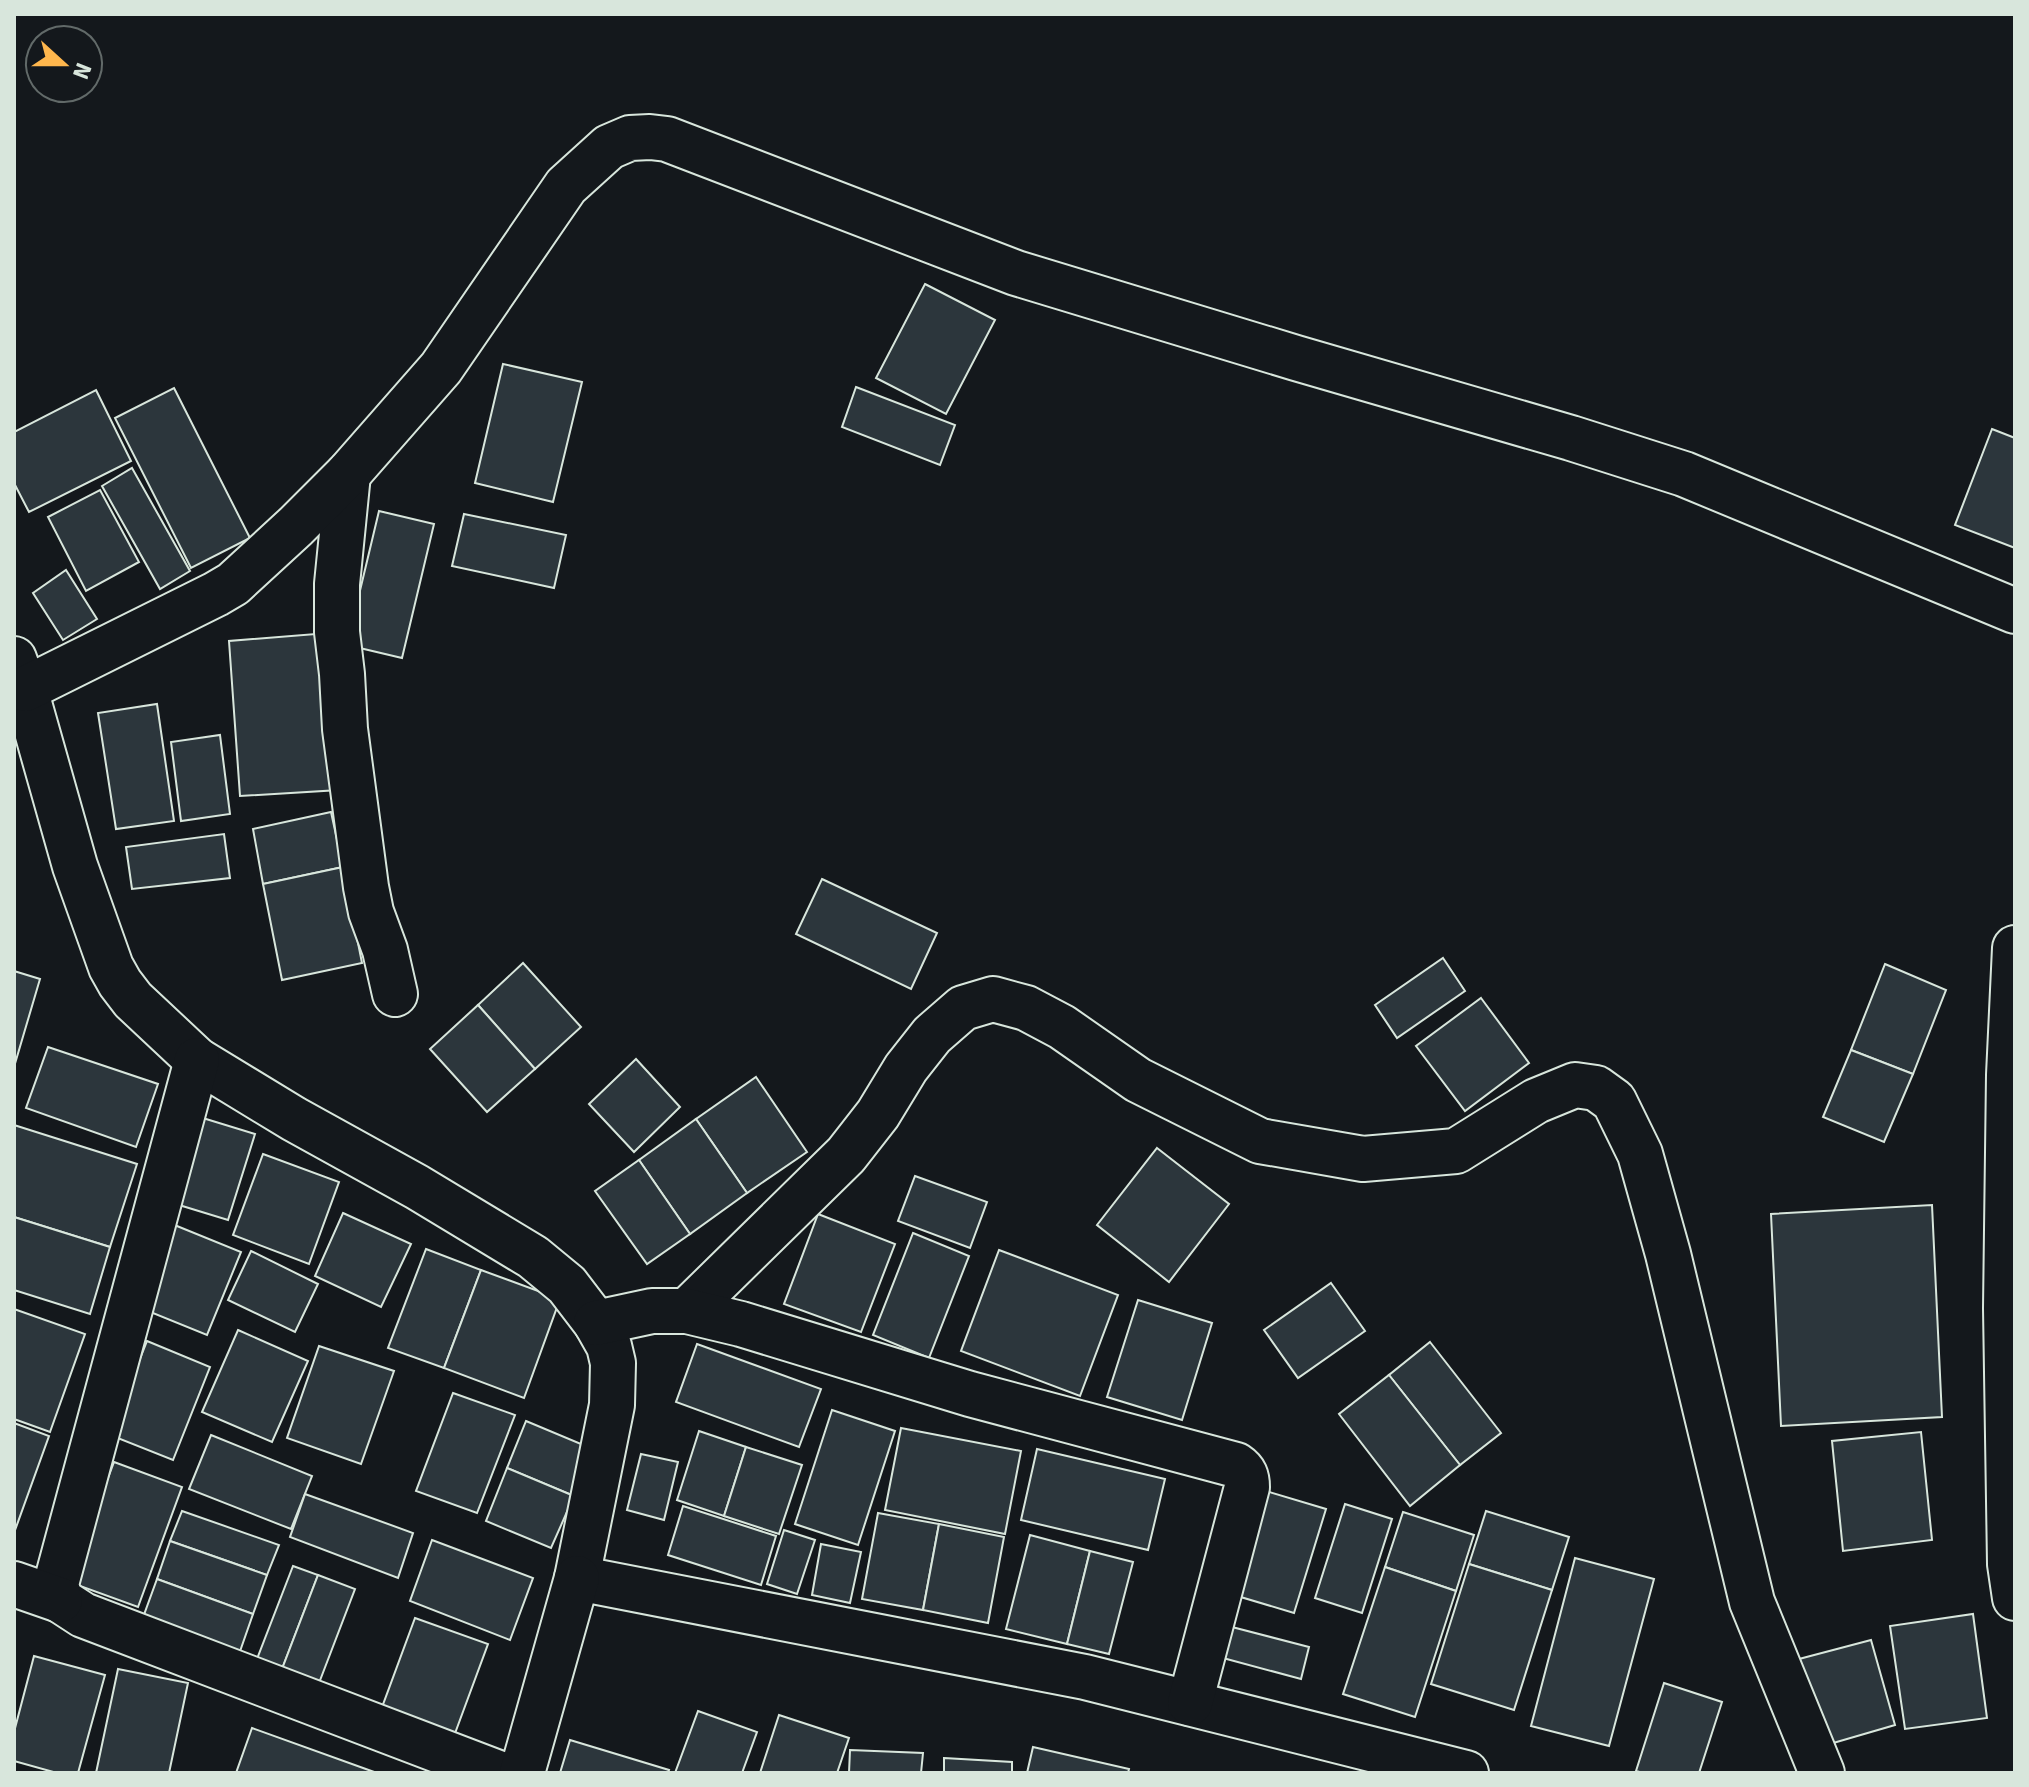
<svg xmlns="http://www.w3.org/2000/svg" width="2029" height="1787" viewBox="0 0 2029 1787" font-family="Signika,sans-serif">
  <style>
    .building { fill: #2c363c; stroke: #d8e6dc; stroke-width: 2 }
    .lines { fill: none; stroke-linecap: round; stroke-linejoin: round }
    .minor-casing { stroke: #d8e6dc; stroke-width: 48 }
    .minor { stroke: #14181c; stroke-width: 44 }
  </style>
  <rect width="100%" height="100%" fill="#14181c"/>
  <g class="building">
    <path d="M 925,284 L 995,320 L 946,414 L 876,378 Z"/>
    <path d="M 503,364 L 582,382 L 553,502 L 475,483 Z"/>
    <path d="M 856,387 L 955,425 L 940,465 L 842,427 Z"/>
    <path d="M 174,388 L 250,538 L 191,568 L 115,418 Z"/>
    <path d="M 96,390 L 131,461 L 29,512 L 14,483 L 14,432 Z"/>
    <path d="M 1992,429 L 2015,438 L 2015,548 L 1955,525 Z"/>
    <path d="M 132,468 L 190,571 L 160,589 L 102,486 Z"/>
    <path d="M 100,490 L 139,562 L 86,591 L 48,517 Z"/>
    <path d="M 379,511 L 434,524 L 402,658 L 347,645 Z"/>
    <path d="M 464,514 L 566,535 L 554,588 L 452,566 Z"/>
    <path d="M 66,570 L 97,619 L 63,640 L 33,593 Z"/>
    <path d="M 328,633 L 339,790 L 240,796 L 229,641 Z"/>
    <path d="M 157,704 L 174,821 L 116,829 L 98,713 Z"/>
    <path d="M 220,735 L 230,814 L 181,821 L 171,742 Z"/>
    <path d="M 331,812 L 343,867 L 263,884 L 253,829 Z"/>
    <path d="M 224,834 L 230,878 L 132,889 L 126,847 Z"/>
    <path d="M 343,867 L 362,963 L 282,980 L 263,884 Z"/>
    <path d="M 822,879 L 937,933 L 911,989 L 796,934 Z"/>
    <path d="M 1443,958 L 1465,991 L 1397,1038 L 1375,1005 Z"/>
    <path d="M 523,963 L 581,1027 L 535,1069 L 478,1005 Z"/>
    <path d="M 1885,964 L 1946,990 L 1913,1074 L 1851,1050 Z"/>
    <path d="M 14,971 L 40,979 L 14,1067 Z"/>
    <path d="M 1481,998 L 1529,1063 L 1465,1111 L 1416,1046 Z"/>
    <path d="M 478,1005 L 535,1069 L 487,1112 L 430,1049 Z"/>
    <path d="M 48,1047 L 158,1084 L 136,1147 L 26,1108 Z"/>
    <path d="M 1851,1050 L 1913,1074 L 1884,1142 L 1823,1117 Z"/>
    <path d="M 636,1059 L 680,1107 L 634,1152 L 589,1104 Z"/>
    <path d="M 756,1077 L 807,1152 L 747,1193 L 696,1119 Z"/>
    <path d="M 193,1115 L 255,1134 L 228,1220 L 166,1201 Z"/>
    <path d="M 696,1119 L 747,1193 L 690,1234 L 639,1160 Z"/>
    <path d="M 14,1125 L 137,1164 L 110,1247 L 14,1217 Z"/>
    <path d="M 1157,1148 L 1229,1204 L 1169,1282 L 1097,1225 Z"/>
    <path d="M 263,1154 L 339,1182 L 309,1264 L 233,1235 Z"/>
    <path d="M 639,1160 L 690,1234 L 647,1264 L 595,1191 Z"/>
    <path d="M 915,1176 L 987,1202 L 970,1248 L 898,1221 Z"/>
    <path d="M 1932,1205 L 1942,1417 L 1781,1426 L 1771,1214 Z"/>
    <path d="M 343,1213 L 411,1244 L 381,1307 L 315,1276 Z"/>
    <path d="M 818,1214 L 895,1244 L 861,1332 L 784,1304 Z"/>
    <path d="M 14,1217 L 110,1247 L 90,1314 L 14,1290 Z"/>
    <path d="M 172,1224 L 241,1252 L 207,1335 L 138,1307 Z"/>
    <path d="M 913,1233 L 969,1256 L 929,1358 L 873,1335 Z"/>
    <path d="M 426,1249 L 481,1270 L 444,1368 L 388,1348 Z"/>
    <path d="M 999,1250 L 1118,1295 L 1080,1396 L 961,1351 Z"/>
    <path d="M 251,1251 L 318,1284 L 295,1332 L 228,1300 Z"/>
    <path d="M 481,1270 L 560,1299 L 524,1398 L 444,1368 Z"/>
    <path d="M 1331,1283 L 1365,1331 L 1298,1378 L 1264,1330 Z"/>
    <path d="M 1138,1300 L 1212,1323 L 1182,1420 L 1107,1397 Z"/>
    <path d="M 14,1309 L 85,1334 L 50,1432 L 14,1419 Z"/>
    <path d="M 238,1330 L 308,1361 L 272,1442 L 202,1412 Z"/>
    <path d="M 147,1341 L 210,1367 L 173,1460 L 110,1435 Z"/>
    <path d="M 1430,1342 L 1501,1433 L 1460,1465 L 1389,1375 Z"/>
    <path d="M 697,1344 L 821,1389 L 799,1447 L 676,1402 Z"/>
    <path d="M 319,1346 L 394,1371 L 361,1464 L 287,1438 Z"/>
    <path d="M 1389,1375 L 1460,1465 L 1410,1506 L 1339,1414 Z"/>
    <path d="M 453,1393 L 515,1415 L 477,1513 L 416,1491 Z"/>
    <path d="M 832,1410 L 895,1431 L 858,1545 L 795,1524 Z"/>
    <path d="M 526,1421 L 593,1449 L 574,1496 L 507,1468 Z"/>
    <path d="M 14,1423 L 49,1436 L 14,1533 Z"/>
    <path d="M 901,1428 L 1021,1451 L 1005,1534 L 885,1510 Z"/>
    <path d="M 699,1431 L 746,1447 L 724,1516 L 677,1500 Z"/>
    <path d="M 1921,1432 L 1932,1540 L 1843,1551 L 1832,1441 Z"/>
    <path d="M 211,1435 L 312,1476 L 291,1529 L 189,1489 Z"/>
    <path d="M 746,1447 L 802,1465 L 779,1534 L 724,1516 Z"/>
    <path d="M 1037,1449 L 1165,1479 L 1148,1550 L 1021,1520 Z"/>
    <path d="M 641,1454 L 678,1462 L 664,1520 L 627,1510 Z"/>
    <path d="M 114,1462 L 182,1487 L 138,1607 L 69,1582 Z"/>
    <path d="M 507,1468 L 574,1496 L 551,1548 L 486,1521 Z"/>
    <path d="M 1266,1491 L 1326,1509 L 1294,1613 L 1234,1595 Z"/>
    <path d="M 305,1494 L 413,1533 L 398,1578 L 290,1537 Z"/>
    <path d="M 1345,1504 L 1392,1519 L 1362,1613 L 1315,1598 Z"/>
    <path d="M 683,1506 L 776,1536 L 761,1585 L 668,1555 Z"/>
    <path d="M 182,1511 L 279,1545 L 267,1575 L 170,1541 Z"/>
    <path d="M 1486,1511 L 1569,1537 L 1552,1590 L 1469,1564 Z"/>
    <path d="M 1403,1512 L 1474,1535 L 1456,1591 L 1385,1567 Z"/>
    <path d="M 878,1513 L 939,1524 L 923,1610 L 862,1599 Z"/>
    <path d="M 939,1524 L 1004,1537 L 988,1623 L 923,1610 Z"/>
    <path d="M 784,1530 L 815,1540 L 797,1594 L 767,1584 Z"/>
    <path d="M 1030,1535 L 1090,1551 L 1067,1644 L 1006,1629 Z"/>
    <path d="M 432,1540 L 533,1578 L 510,1640 L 410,1601 Z"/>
    <path d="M 170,1541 L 267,1575 L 253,1614 L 157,1579 Z"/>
    <path d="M 821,1544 L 861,1552 L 850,1603 L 812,1595 Z"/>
    <path d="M 1090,1551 L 1133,1562 L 1109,1654 L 1067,1644 Z"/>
    <path d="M 1575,1558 L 1654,1579 L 1609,1746 L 1531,1726 Z"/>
    <path d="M 1469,1564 L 1552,1590 L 1514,1710 L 1431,1684 Z"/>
    <path d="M 293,1566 L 318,1575 L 282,1669 L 257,1659 Z"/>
    <path d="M 1385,1567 L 1456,1591 L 1415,1717 L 1343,1694 Z"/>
    <path d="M 318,1575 L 355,1589 L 319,1683 L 282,1669 Z"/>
    <path d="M 157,1579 L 253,1614 L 238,1657 L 141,1623 Z"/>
    <path d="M 1973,1614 L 1987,1718 L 1905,1729 L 1890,1626 Z"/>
    <path d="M 415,1618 L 488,1644 L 454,1736 L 381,1710 Z"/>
    <path d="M 1232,1627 L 1309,1647 L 1301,1679 L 1223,1658 Z"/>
    <path d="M 1871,1640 L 1895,1725 L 1823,1746 L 1799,1659 Z"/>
    <path d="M 34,1656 L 105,1675 L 78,1773 L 57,1773 L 14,1761 L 14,1732 Z"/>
    <path d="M 118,1669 L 188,1683 L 169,1773 L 96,1773 Z"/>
    <path d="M 1664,1683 L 1722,1702 L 1699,1773 L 1643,1773 L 1636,1771 Z"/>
    <path d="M 698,1711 L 757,1732 L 742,1773 L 675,1773 Z"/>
    <path d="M 779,1715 L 849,1738 L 837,1773 L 760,1773 Z"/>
    <path d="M 252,1728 L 377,1773 L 236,1773 Z"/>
    <path d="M 570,1740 L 669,1770 L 668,1773 L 560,1773 Z"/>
    <path d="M 1033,1747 L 1129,1769 L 1128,1773 L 1027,1773 Z"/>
    <path d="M 850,1750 L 923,1753 L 921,1773 L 849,1773 Z"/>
    <path d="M 944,1758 L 1012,1762 L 1012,1773 L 944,1773 Z"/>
  </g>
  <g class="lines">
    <g class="minor-casing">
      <g id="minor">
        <path d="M 348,474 L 337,584 L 337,632 L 342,674 L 345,729 L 366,887 L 371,912 L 385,950 L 395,994"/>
        <path d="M 14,659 L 25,689 L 75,866 L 111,967 L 120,983 L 133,1000 L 197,1060 L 294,1119 L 417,1187 L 533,1257 L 567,1285 L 596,1323 L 609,1346 L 613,1363 L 612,1405 L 577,1578 L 1085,1677 L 1466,1773"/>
        <path d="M 25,689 L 216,594 L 233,584 L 296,526 L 348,474 L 441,368 L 566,186 L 609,147 L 630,138 L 650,137 L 667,139 L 1016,273 L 1296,358 L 1571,438 L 1684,474 L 2015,611"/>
        <path d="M 2015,948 L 2009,1075 L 2006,1308 L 2010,1564 L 2015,1598"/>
        <path d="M 197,1060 L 56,1584 L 60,1600 L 83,1615 L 498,1773"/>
        <path d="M 687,1311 L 846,1155 L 878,1114 L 906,1068 L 932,1035 L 963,1008 L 993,999 L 1026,1008 L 1062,1027 L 1138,1080 L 1260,1141 L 1363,1159 L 1456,1151 L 1536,1101 L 1575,1085 L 1596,1088 L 1614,1101 L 1640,1154 L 1668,1254 L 1752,1602 L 1822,1773"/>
        <path d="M 596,1323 L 652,1311 L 687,1311 L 741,1324 L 970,1394 L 1236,1465 C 1245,1471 1247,1477 1247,1487 L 1190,1703"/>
        <path d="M 14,1584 L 60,1600"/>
        <path d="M 522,1773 L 577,1578"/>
      </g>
    </g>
    <use href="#minor" class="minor"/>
  </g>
  <rect width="2029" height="1787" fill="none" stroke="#d8e6dc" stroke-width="32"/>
  <g transform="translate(64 64) rotate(111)"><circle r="38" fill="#14181c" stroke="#626a69" stroke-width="2"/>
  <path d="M0-6L14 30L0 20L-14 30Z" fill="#ffb74d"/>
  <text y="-12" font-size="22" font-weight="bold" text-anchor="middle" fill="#d8e6dc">N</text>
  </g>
</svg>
